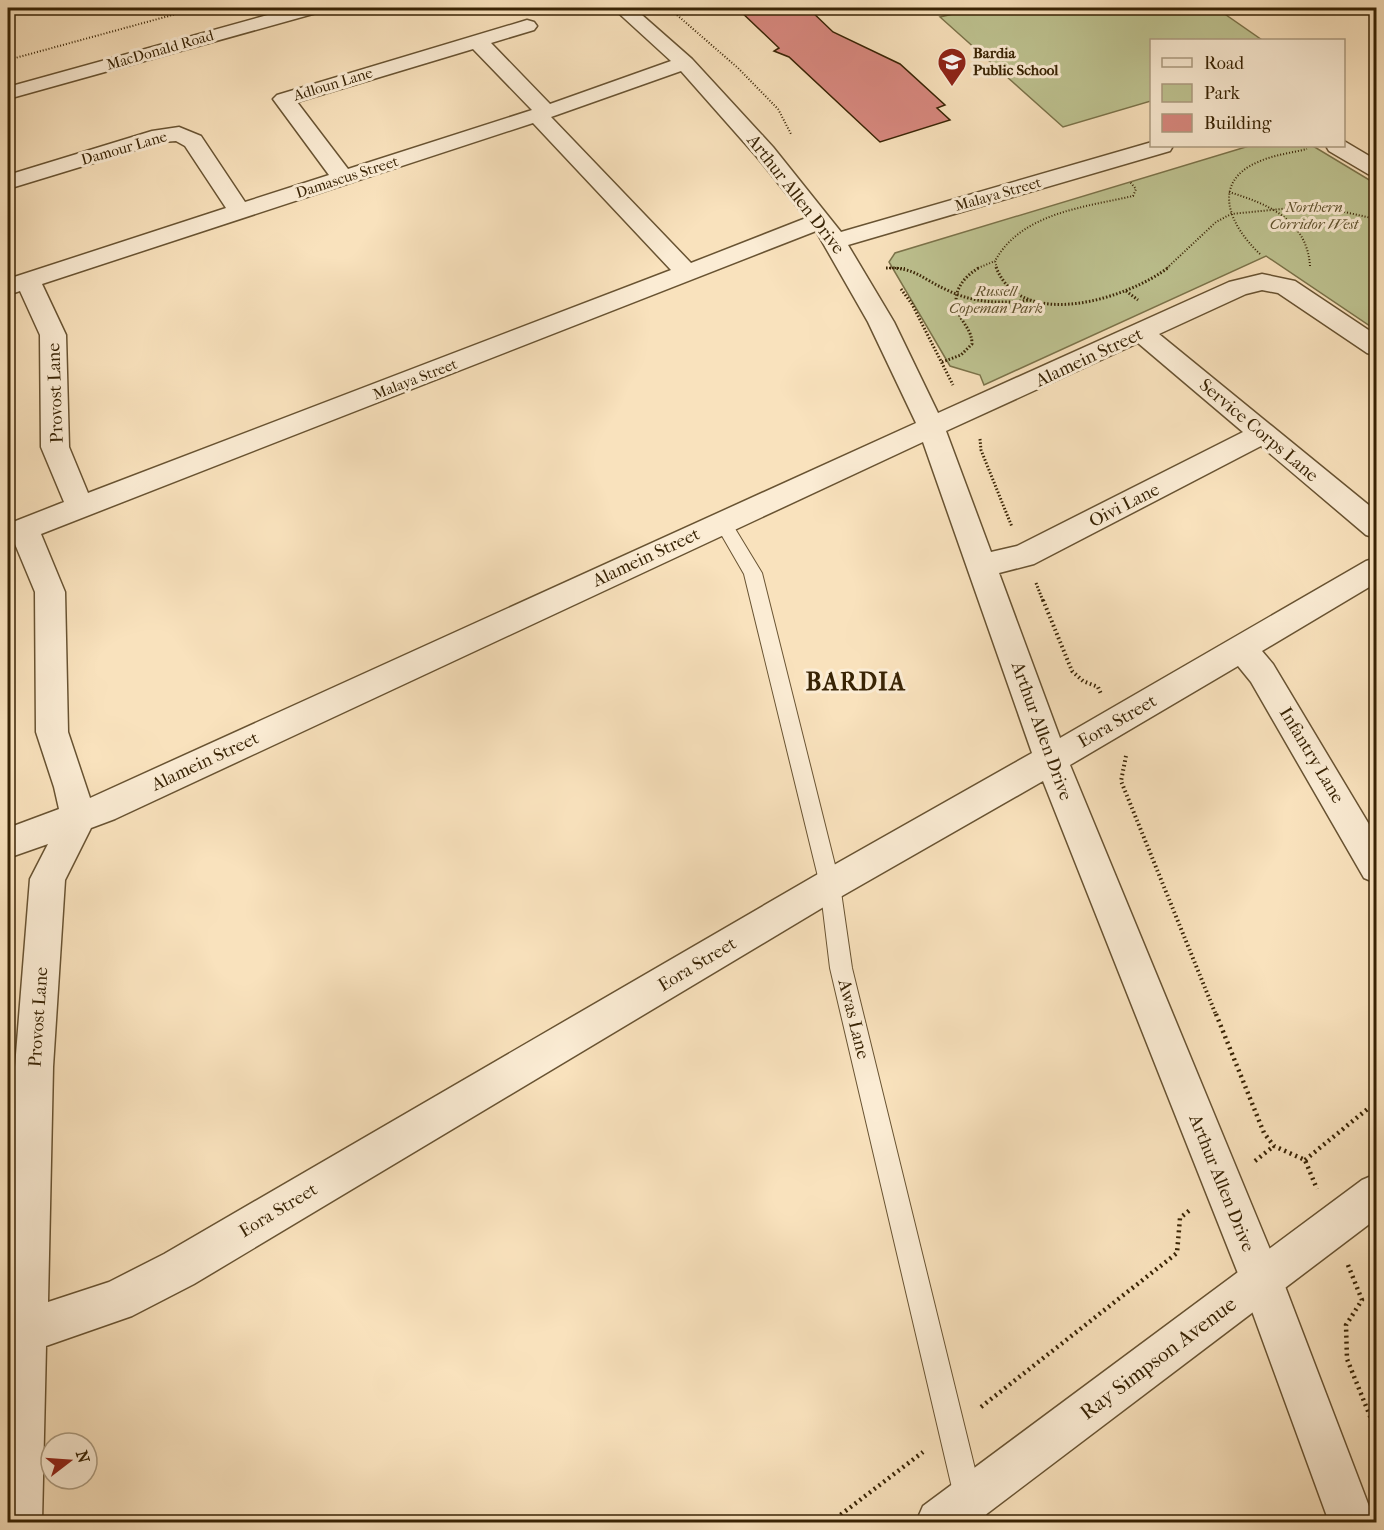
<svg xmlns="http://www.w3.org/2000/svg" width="1384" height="1530" viewBox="0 0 1384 1530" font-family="'IM FELL French Canon',serif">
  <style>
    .green { fill: #bec391; stroke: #7b734a; stroke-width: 1.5 }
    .building { fill: #d8887f; stroke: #382304; stroke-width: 1.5 }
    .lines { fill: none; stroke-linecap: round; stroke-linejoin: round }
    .service-casing { stroke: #685332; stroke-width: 2 }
    .minor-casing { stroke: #685332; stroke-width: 3 }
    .tertiary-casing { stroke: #685332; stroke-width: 3 }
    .path-far3 { stroke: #382304; stroke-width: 2; stroke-dasharray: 1 2; stroke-linecap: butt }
    .path-far2 { stroke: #382304; stroke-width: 3; stroke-dasharray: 1.5 2; stroke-linecap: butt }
    .path-far1 { stroke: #382304; stroke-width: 4; stroke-dasharray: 1.5 3; stroke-linecap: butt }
    .path { stroke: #382304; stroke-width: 4.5; stroke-dasharray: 2 4; stroke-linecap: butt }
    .service { fill: #fbecd4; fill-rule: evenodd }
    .minor { fill: #fbecd4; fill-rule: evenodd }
    .tertiary { fill: #fbecd4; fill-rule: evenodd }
    .labels { text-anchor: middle; stroke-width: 6; stroke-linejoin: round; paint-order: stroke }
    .far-street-label { font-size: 15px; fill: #382304; stroke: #fbecd4 }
    .far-poi-label { font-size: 15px; font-weight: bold; fill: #382304; stroke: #fbecd4; text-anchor: start }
    .far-park-label { font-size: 15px; font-style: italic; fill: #60532e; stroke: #fbecd4 }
    .street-label { font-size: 18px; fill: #382304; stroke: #fbecd4 }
    .near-street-label { font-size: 21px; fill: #382304; stroke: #fbecd4 }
    .district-label { font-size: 24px; font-weight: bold; letter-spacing: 1.5px; fill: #382304; stroke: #fbecd4 }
  </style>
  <rect width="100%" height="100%" fill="#f9e2bd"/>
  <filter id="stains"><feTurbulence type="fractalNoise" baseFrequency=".00333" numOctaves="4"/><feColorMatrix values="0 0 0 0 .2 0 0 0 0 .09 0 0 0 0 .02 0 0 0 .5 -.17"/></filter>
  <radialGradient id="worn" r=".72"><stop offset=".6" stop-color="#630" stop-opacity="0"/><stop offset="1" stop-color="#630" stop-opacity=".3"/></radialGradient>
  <g class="green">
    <path d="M 979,8 L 1216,8 L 1262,40 L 1152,40 L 1151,101 L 1063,127 L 940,17 Z"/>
    <path d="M 1249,146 L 1313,146 L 1376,184 L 1376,330 L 1266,256 L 984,385 L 980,375 L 950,366 L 889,262 L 895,253 Z"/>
  </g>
  <path class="building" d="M 737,8 L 808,8 L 833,32 L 900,64 L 945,105 L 937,108 L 950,120 L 880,142 L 789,57 L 774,51 L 779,48 Z"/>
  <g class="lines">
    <g class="service-casing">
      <path id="service" d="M 722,516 L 728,517 L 762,573 L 840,885 L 852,968 L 988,1522 L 960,1522 L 830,968 L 820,885 L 744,574 L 714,522 L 716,517 Z"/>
    </g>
    <g class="minor-casing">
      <g id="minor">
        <path d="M 613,8 L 634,8 L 692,59 L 773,147 L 841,232 L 1152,142 L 1152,146 L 1173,146 L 1170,151 L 848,245 L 894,322 L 938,413 L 1229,282 L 1262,274 L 1295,281 L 1376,335 L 1376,356 L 1367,353 L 1278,293 L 1262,290 L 1246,294 L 1159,334 L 1376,511 L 1376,538 L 1366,535 L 1261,446 L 1034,564 L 999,573 L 1060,738 L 1366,561 L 1376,558 L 1376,583 L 1262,651 L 1273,664 L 1376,836 L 1376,883 L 1364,878 L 1251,682 L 1238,666 L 1070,765 L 1283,1281 L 1375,1522 L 1329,1522 L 1241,1281 L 1043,781 L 842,896 L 194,1284 L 132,1316 L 46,1346 L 42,1522 L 8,1522 L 8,1242 L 15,1067 L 30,879 L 48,844 L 8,858 L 8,828 L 59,809 L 54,787 L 36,732 L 35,592 L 15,544 L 8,546 L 8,524 L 64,502 L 41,447 L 40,335 L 20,291 L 8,295 L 8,279 L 226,208 L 185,146 L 176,141 L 162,142 L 8,189 L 8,175 L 152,131 L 179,127 L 201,136 L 245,202 L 329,175 L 273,99 L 277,95 L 527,20 L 534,22 L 537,26 L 534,30 L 491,43 L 550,104 L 671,61 ZM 473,49 L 532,110 L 348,169 L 297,102 ZM 681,71 L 757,157 L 806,218 L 691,263 L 551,117 ZM 533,123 L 671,270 L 88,493 L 69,447 L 66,335 L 42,284 ZM 816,231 L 868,322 L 916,423 L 90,798 L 68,732 L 65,592 L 41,534 ZM 1138,343 L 1243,432 L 1017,546 L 991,552 L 946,431 ZM 923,442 L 1032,753 L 818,874 L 164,1254 L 109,1282 L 48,1302 L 53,1067 L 65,880 L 91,828 L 115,819 Z"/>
        <path d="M 1344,141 L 1376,160 L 1376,176 L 1368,174 L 1329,151 L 1326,146 L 1344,146 Z"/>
      </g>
    </g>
    <g class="tertiary-casing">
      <g id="tertiary">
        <path d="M 293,8 L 323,8 L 320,12 L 8,99 L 8,87 Z"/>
        <path d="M 1376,1174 L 1376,1219 L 976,1522 L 916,1522 L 923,1506 L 1362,1180 Z"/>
      </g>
    </g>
    <g class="path-far3">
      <path d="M 343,10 L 351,8"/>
      <path d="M 677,15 L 738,68 L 778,109 L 791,134"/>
      <path d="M 8,60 L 198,8"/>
      <path d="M 1229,192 C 1268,204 1307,220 1310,266"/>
      <path d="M 1260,254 C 1231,227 1209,183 1258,162 C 1273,155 1291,153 1307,149"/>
      <path d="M 886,268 L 905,268"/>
      <path d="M 978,268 L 995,261"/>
      <path d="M 997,268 L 995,261 C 1021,213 1085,207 1133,196 L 1136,189 L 1130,182"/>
      <path d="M 1167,268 L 1216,222 L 1231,214 L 1301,207 L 1331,209 L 1376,219"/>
    </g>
    <g class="path-far2">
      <path d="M 996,267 C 1021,333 1129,298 1169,267"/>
      <path d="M 886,268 C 915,267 922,279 947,290 C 973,303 1001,304 1030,300"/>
      <path d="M 901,289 L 912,304 L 953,385"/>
      <path d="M 1126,291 L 1138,300"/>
      <path d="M 942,362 L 961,355 L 972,344 C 972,331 964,325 959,314 C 950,293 963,277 980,267"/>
      <path d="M 980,439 L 981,450 L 1012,527"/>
      <path d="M 1036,583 L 1043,601"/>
    </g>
    <g class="path-far1">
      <path d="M 1043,600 L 1072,671 L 1083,681 L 1098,687 L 1101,694"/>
      <path d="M 1126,756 L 1121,781 L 1216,1015"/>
    </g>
    <g class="path">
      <path d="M 1216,1014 L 1264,1133 L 1274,1146 L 1305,1160 L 1317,1189"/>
      <path d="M 1305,1160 L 1376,1102"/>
      <path d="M 1255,1161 L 1274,1146"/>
      <path d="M 1348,1265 L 1362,1300 L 1346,1325 L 1347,1359 L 1376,1431"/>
      <path d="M 981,1407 L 1177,1253 L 1180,1218 L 1191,1209"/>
      <path d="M 831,1522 L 923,1452"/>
    </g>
    <use href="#service" class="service"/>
    <use href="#minor" class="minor"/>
    <use href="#tertiary" class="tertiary"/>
  </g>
  <defs>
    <g id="school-pin" transform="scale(1.5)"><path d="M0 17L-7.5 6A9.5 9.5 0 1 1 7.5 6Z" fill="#8f2418" stroke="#fbecd4"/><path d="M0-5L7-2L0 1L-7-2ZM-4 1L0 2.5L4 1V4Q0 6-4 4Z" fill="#fff"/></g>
  </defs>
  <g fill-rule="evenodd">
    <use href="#school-pin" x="952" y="62"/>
  </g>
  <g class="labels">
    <g class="far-street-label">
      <text transform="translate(160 50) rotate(-16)" y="5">MacDonald Road</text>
      <text transform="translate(333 84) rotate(-17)" y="5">Adloun Lane</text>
      <text transform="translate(124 148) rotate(-16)" y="5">Damour Lane</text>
      <text transform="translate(347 177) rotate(-18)" y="5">Damascus Street</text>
      <text transform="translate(998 194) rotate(-16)" y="5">Malaya Street</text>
      <text transform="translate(415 379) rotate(-21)" y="5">Malaya Street</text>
    </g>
    <g class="far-poi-label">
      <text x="973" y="58">Bardia<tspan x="973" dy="17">Public School</tspan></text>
    </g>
    <g class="far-park-label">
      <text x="1314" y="212">Northern<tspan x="1314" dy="17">Corridor West</tspan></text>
      <text x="996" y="296">Russell<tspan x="996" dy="17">Copeman Park</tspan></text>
    </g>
    <g class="street-label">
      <text transform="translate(796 194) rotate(52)" y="6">Arthur Allen Drive</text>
      <text transform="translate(1089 357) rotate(-25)" y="6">Alamein Street</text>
      <text transform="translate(55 393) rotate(-92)" y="6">Provost Lane</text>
      <text transform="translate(1259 430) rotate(40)" y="6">Service Corps Lane</text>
      <text transform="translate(1124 505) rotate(-27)" y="6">Oivi Lane</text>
      <text transform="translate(646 557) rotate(-25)" y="6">Alamein Street</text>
      <text transform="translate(1117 721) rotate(-30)" y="6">Eora Street</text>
      <text transform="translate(1042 731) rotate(70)" y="6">Arthur Allen Drive</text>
      <text transform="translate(1312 755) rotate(59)" y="6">Infantry Lane</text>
      <text transform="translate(205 761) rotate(-25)" y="6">Alamein Street</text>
      <text transform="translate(697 964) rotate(-31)" y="6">Eora Street</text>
      <text transform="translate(38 1017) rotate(-86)" y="6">Provost Lane</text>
      <text transform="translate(854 1019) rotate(76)" y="6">Awas Lane</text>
      <text transform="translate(1222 1183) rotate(68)" y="6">Arthur Allen Drive</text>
      <text transform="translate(278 1210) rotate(-31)" y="6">Eora Street</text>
    </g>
    <g class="near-street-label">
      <text transform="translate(1158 1358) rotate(-37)" y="7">Ray Simpson Avenue</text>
    </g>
    <g class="district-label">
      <text x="856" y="690">BARDIA</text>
    </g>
  </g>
  <rect width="1384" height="1530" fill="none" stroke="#f9e2bd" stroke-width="30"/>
  <rect x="9" y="9" width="1366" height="1512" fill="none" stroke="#382304" stroke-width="3"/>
  <rect x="15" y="15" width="1354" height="1500" fill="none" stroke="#382304" stroke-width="1.5"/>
  <rect x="1150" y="39" width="195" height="108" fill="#fbecd4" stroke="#ad9c81" stroke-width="1.5"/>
  <rect x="1162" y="58" width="30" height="9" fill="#fbecd4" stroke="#ad9c81" stroke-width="1.5"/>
  <text x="1204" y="69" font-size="18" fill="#382304">Road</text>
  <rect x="1162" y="84" width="30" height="18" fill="#bec391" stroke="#ad9c81" stroke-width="1.5"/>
  <text x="1204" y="99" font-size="18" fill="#382304">Park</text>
  <rect x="1162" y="114" width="30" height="18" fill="#d8887f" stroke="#ad9c81" stroke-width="1.5"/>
  <text x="1204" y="129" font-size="18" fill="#382304">Building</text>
  <g transform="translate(69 1461) rotate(73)"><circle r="28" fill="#fbecd4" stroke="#ad9c81" stroke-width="1.5"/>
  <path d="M0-4.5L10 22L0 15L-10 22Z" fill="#8f2418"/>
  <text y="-9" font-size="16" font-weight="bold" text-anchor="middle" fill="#382304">N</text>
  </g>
  <rect width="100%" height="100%" filter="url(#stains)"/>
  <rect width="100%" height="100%" fill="url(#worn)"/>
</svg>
